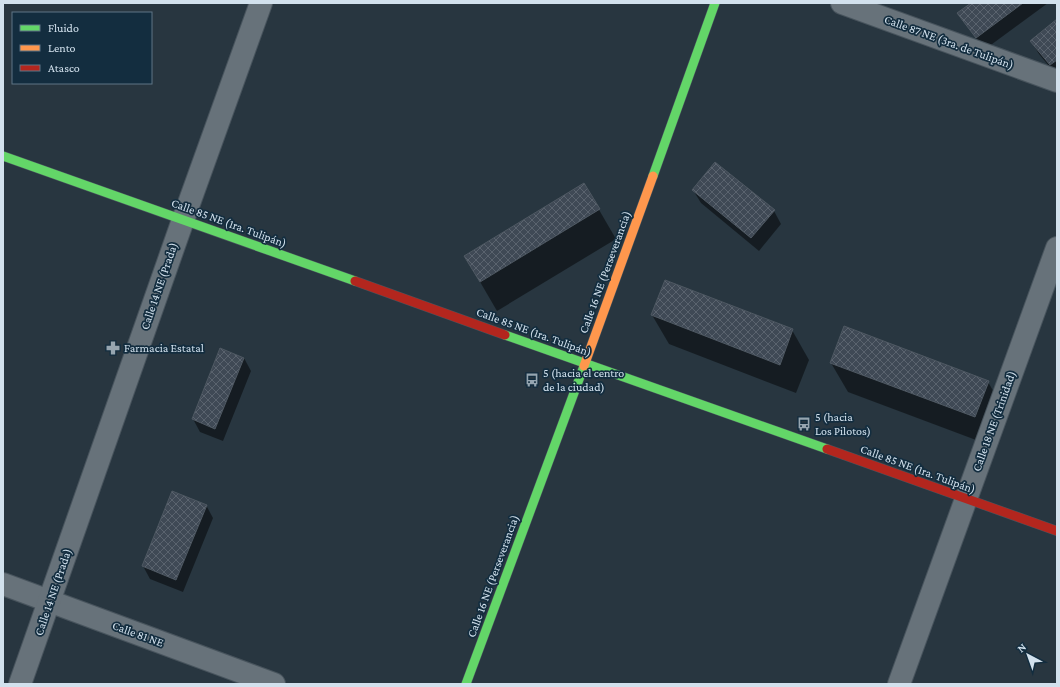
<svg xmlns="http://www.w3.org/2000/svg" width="1060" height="687" viewBox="0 0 1060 687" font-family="'Crimson Pro',serif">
  <defs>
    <pattern id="building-cross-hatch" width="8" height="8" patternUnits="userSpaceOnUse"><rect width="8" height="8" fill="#3f4955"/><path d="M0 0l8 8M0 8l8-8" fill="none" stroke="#5a636e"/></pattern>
  </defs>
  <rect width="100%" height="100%" fill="#283640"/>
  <g fill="#0007">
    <polygon points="973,3 1048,3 984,50 959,13"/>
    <polygon points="1057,20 1057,76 1039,54 1031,41"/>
    <polygon points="584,184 616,239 497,311 465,256"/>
    <polygon points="693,190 774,211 781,224 759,251 701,203"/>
    <polygon points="652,315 792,330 809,360 796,393 669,344"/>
    <polygon points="244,358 251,371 223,441 200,432 193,419"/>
    <polygon points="831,363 988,382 1005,411 992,446 848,392"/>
    <polygon points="206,505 213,518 183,592 150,579 143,566"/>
  </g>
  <g fill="url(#building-cross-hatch)" stroke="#4e5862">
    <polygon points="971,3 1023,3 976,38 957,13"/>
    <polygon points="1057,19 1057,60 1050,65 1030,41"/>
    <polygon points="715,162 775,210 751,238 692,190"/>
    <polygon points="584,183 600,209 480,282 464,256"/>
    <polygon points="665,280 793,329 780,365 651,315"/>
    <polygon points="844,326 989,381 975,417 830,363"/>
    <polygon points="220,348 244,358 215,429 192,419"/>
    <polygon points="172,491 207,505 176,580 142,566"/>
  </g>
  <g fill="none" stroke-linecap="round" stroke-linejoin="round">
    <g stroke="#48545d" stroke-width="24">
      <g id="street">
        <polyline points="842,3 1057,81"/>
        <polyline points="3,584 274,684"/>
        <polyline points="20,684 183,220 261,3"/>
        <polyline points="899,684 1057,248"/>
      </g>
    </g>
    <g stroke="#48545d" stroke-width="10">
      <g id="fast">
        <polyline points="3,156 355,281"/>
        <polyline points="653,176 715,3"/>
        <polyline points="505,335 827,449"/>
        <polyline points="466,684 584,366"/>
      </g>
    </g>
    <g stroke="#48545d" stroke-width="10">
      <polyline id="slow" points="584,366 653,176"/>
    </g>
    <g stroke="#48545d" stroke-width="10">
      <g id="jam">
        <polyline points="355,281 505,335"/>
        <polyline points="827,449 1057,531"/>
      </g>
    </g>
    <use href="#street" stroke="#67727a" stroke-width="22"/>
    <use href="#fast" stroke="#63d668" stroke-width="9"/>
    <use href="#slow" stroke="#ff974d" stroke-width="9"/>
    <use href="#jam" stroke="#b3261e" stroke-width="9"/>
  </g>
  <defs>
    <g id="pharmacy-bare" transform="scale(1.08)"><path d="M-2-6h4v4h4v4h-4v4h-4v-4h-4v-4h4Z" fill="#96a5b0" stroke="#132d3f" stroke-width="2.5" paint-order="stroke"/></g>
    <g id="bus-bare" transform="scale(1.08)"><path d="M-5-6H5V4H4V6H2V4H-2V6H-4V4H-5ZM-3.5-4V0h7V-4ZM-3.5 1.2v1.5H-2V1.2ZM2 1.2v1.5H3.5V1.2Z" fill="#96a5b0" stroke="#132d3f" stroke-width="2.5" paint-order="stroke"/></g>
  </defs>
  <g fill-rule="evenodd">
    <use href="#pharmacy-bare" x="113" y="348"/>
    <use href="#bus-bare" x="532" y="380"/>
    <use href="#bus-bare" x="804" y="424"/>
  </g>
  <g text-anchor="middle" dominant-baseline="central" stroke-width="3.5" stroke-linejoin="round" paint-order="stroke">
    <g font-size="12" fill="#d2e1ed" stroke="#132d3f">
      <text transform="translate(949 42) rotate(20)">Calle 87 NE (3ra. de Tulipán)</text>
      <text transform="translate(229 223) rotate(20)">Calle 85 NE (1ra. Tulipán)</text>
      <text transform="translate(605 272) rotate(-70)">Calle 16 NE (Perseverancia)</text>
      <text transform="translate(159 286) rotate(-71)">Calle 14 NE (Prada)</text>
      <text transform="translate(534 332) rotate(20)">Calle 85 NE (1ra. Tulipán)</text>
      <text transform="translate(994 421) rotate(-70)">Calle 18 NE (Trinidad)</text>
      <text transform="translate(918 469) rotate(20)">Calle 85 NE (1ra. Tulipán)</text>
      <text transform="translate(493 576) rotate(-70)">Calle 16 NE (Perseverancia)</text>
      <text transform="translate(53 592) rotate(-71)">Calle 14 NE (Prada)</text>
      <text transform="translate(138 634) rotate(20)">Calle 81 NE</text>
    </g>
    <g font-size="12" fill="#d2e1ed" stroke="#132d3f" text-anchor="start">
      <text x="124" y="348">Farmacia Estatal</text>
      <text x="543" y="373">5 (hacia el centro<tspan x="543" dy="14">de la ciudad)</tspan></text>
      <text x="815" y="417">5 (hacia<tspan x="815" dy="14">Los Pilotos)</tspan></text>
    </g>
  </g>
  <rect width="1060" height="687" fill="none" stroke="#d2e1ed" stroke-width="8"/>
  <rect x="12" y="12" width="140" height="72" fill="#132d3f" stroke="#5f7585"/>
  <rect x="20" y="25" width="20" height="6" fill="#63d668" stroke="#5f7585"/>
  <text x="48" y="32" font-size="12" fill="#d2e1ed">Fluido</text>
  <rect x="20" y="45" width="20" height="6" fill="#ff974d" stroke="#5f7585"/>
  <text x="48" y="52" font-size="12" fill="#d2e1ed">Lento</text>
  <rect x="20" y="65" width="20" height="6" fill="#b3261e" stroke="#5f7585"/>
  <text x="48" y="72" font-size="12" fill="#d2e1ed">Atasco</text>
  <g transform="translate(1028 655) rotate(319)" stroke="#132d3f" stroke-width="3" paint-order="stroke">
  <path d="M0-3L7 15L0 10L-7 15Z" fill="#d2e1ed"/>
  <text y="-6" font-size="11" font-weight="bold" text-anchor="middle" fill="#d2e1ed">N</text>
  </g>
</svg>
